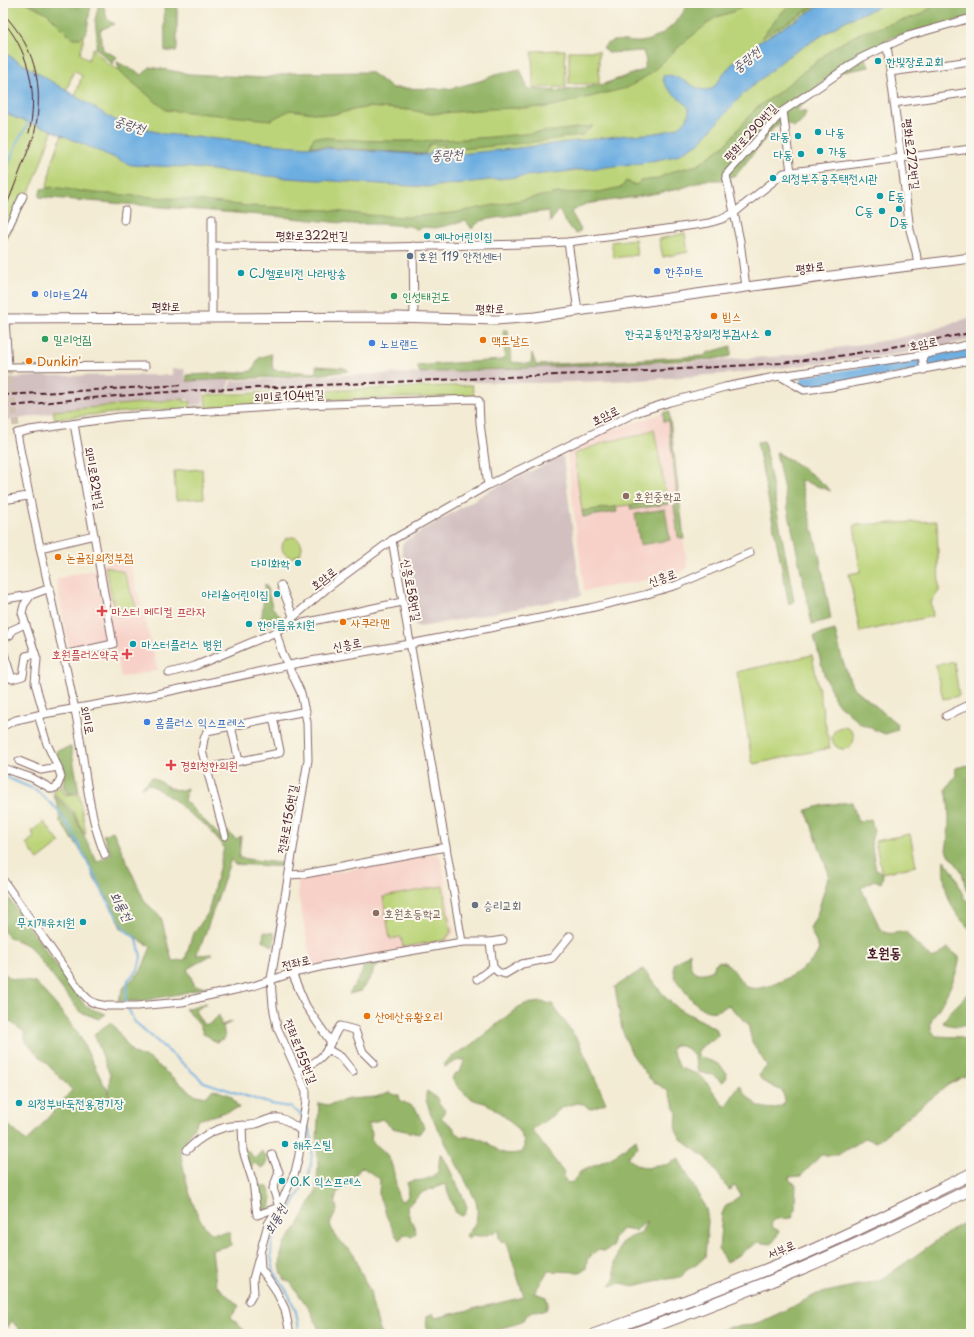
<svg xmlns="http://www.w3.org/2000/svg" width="974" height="1337" viewBox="0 0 974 1337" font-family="'Playpen Sans','Poor Story',sans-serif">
  <rect width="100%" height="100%" fill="#fbf7ec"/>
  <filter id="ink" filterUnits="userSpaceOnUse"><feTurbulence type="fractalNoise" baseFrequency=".025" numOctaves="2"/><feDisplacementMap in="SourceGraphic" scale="8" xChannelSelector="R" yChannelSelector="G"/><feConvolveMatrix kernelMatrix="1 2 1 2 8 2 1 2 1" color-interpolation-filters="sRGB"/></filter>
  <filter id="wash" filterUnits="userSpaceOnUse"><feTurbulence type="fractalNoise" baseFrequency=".012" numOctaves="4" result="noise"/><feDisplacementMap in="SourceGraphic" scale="16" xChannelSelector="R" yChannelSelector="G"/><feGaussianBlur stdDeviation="0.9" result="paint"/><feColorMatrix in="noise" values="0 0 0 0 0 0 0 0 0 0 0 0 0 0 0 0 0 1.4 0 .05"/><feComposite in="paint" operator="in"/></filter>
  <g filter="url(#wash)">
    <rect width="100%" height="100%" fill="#f3ebd3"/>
    <g fill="#f7d1c8">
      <polygon points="669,411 687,568 679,574 584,591 567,454 609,431"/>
      <polygon points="129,559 158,670 121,677 114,642 70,652 56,579 93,570 103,564"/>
      <polygon points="435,854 440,856 454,932 446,942 312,966 298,894 298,879"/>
    </g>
    <g fill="#d2bfc0">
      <polygon points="971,317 971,340 901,354 736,373 641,380 541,383 470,382 230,391 231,381 346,375 483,371 566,364 626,362 671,363 784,356 888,340 930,331"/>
      <polygon points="172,369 184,369 186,381 229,380 228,392 204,393 203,404 192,406 191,400 180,399 52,411 51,413 31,417 3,421 3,379 37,376 172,375"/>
      <polygon points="563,456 581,596 421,627 417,626 414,623 412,615 402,551 402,545 405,541 487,492"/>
    </g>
    <g fill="#bcd479" stroke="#837a52">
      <polygon points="3,3 47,3 83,18 83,43 80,54 88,60 93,48 108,64 153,88 348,101 586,90 649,68 729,3 971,3 892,36 796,94 722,173 421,222 46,191 52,163 82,76 74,70 35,179 3,247"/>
      <polygon points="565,50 566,87 533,88 532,51"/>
      <rect x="569" y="51" width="30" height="33"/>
      <polygon points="685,233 688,252 663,257 659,239"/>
      <polygon points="635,239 637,255 614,258 611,242"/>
      <path d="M472,385L474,396L328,400L310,402L311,396H292L289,404C211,408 133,409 55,419L53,411L184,399V402L191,401L190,408L206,406L205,395Z"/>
      <polygon points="654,429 667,500 582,511 574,454 605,442 640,435"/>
      <polygon points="202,469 204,498 176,500 174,471"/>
      <polygon points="937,521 939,591 931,602 933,616 860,632 849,574 860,572 854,525"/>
      <circle cx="292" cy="547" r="10"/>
      <polygon points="105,566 124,572 138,612 116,616"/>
      <polygon points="812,655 830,748 754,764 752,762 737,672"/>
      <polygon points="954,662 959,696 943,699 935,665"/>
      <circle cx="843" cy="738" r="11"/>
      <polygon points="61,786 65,795 79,794 86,834 84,834 74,812 52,791"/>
      <polygon points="44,822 60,843 38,860 26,844 34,837 32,831"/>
      <polygon points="910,834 916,866 882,873 875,841"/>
      <polygon points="443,886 451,932 445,940 403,947 401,937 390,939 383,897"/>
    </g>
    <g fill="#95b669" stroke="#706a4a">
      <polygon points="27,3 67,3 78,6 79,3 91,3 87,31 81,38 72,38 47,13"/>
      <polygon points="99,3 103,3 107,19 114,24 100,30 103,50 117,57 112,64 96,48 97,37 95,20"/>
      <polygon points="164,3 177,3 177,49 176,51 165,51"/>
      <path d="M688,3H747L733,12L716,17L683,43L650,74L627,88L548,107L490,109L431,114L410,110L368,107L330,115L290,110L271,120L166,110L120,72L117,62L142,75L150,67L190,74L264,78L291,73L370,72L392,88L449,89L480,81L500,73L520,69L528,89L559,91L606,84L643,70L646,61L643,51L608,53L603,47C606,45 610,42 613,41C622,39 632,43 641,42C661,39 681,21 688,3Z"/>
      <polygon points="794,3 820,3 761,38 782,12"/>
      <path d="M937,3H971V17L893,37L863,54L869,67L831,74L803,103L796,112H806C804,120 802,123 794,127L788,124L776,125L736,175L721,180H705L679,189L636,197L585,204L571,212L581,230L576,234L565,222L559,210L550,222L549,211L512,215L480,221L472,229L466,221L436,228L423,227L416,229L410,226L379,224H351L273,216L39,197L41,189L52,187L95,193L182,199L250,206L328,210L366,215L406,217L453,213L558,193L599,192L622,187L626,181L636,185L641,181L656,179L674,171L698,165L726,144L756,108L775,95L833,48L860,33L920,15Z"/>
      <path d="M593,126L582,135L533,142L443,151L445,145L430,144L425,154L310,146L314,137C337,138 360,141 384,141C454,142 523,135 593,126Z"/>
      <polygon points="503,330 508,330 511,362 531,364 532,353 536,365 704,356 707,353 731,346 731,356 714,359 420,373 417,366 439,364 502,360 505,356"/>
      <polygon points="271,354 273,370 316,373 316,366 345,368 349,371 317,375 187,381 187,375 234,373 252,371 259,358"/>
      <polygon points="669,411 684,539 678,537 674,505 678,504 668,420 664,422 663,413"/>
      <polygon points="764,441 794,601 789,604 757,442"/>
      <path d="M776,452C798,464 813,474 831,491L800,480L819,554L831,619L812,624Z"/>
      <polygon points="667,500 668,504 631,510 630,505"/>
      <polygon points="616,507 617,512 583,517 582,511"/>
      <polygon points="665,509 670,540 640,545 635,514"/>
      <polygon points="265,584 267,587 272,607 282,618 261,629 259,622 262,615"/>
      <polygon points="835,630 842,659 852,686 897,724 898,730 885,734 861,724 836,702 824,674 814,636"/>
      <polygon points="71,747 79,792 67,794 63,785 64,778 56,758 56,752 59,750"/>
      <path d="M969,765L971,775L967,779L971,788V896L966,889L962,872L946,850C950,829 950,809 946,789L956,775L955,768Z"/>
      <polygon points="152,777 170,788 180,791 187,788 184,800 224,840 227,831 236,839 241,836 239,858 288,864 288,867 234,864 231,859 202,943 196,955 213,954 187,969 195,986 208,987 179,994 141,1001 118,1001 124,987 141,971 151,947 121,928 110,902 95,880 87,859 60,822 58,805 53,794 73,813 97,862 111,854 103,835 113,831 145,902 161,917 172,961 185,960 192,936 208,913 224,848 208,827 186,811 176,801 149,784 141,788"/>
      <path d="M852,802L858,822L871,819L874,830L871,842L876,870H879L883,875L881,883L874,880L861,888L881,930C889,937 897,931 906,932L914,942L933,959L948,948L959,957C961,968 945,998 939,1008C936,1013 933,1017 931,1022C930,1028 932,1032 936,1036L960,1037L971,1044V1073L948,1085L876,1142L865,1138L838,1155H821L801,1176L789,1177L790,1181L796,1184L795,1209L792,1218L776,1219L771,1223L772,1227L779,1231L776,1238L771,1244L758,1242L726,1263L719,1249L722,1214L725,1207L741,1195L735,1186L729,1190L706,1157L700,1154L681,1139L676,1130L677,1113L668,1091L650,1079L632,1054L622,1030L615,987L643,969L666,998L679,1009L706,1023L717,1030L718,1035C711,1043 703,1042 697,1053L699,1057C711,1062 723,1062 727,1077L723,1082L712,1075L698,1072C697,1068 697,1063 695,1059C692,1050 683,1045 674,1045L671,1050L680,1068L697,1074L703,1078L725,1107L740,1085C749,1102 764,1115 783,1105L785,1100L782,1091L762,1081L759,1075L767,1066L752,1042L748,1024L728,1005C709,1020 696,1006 684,990C681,986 676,981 675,977C674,973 674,968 674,964L690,952C687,971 696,978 713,970L715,964L720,961C734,964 736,978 746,986C759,995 793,976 803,968C810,964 816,957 819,949L810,928L817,915L829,874L806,810L824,805Z"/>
      <path d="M944,860L954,873L964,898L971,904V930C950,911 942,888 944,860Z"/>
      <polygon points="3,890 86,1007 106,1014 99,1019 80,1012 29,946 9,937 3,931"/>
      <polygon points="264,932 274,933 275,938 273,947 263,940"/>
      <polygon points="382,962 374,968 372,975 361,991 349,994 362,973 363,967"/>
      <path d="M3,972L10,978L36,983L55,1004L78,1033L102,1081L108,1090L109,1096L110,1075L94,1034L111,1022L133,1053L150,1059L193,1094L206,1097L213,1089L231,1096L239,1108L198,1120L180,1149C184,1173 192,1217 211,1233L230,1232L231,1245L212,1250L216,1285L239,1306L231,1317L247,1334H23L11,1320L3,1334V1120L27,1142L72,1090L26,1042L24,1032L3,1016Z"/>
      <path d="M971,991V1034L967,1031V1025C960,1027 950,1026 943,1023L949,1013Z"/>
      <path d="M541,1002L552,1004L579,1042L606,1103L589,1109L584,1104L577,1103L562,1107L557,1112L532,1130L564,1173L565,1180L568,1183L573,1182L580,1172L613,1157L636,1139L638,1147L627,1157L637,1165L648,1168L656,1165H667L678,1158L706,1209L708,1221L705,1257L696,1265L688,1268L681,1277L654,1281L634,1286L621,1283L610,1286L615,1276V1262L621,1243L630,1237L640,1234L647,1221L635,1231L622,1229L613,1240V1247L604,1251L597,1250L587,1260L586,1269L580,1272L548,1271L534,1293L546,1297L548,1303L546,1310L532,1311L527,1315L524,1320L512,1325L481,1334H430C426,1328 426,1324 427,1317L433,1313L435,1318L524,1297L507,1243L502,1242L499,1238V1230C490,1234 483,1238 473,1235L468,1238L466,1235C477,1225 479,1215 476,1201L432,1117L426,1100V1094L427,1091L437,1098L439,1104L445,1110L441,1118L453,1127L456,1132L461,1137C466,1137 472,1136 477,1138C498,1144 495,1159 523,1152C524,1146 525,1142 522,1137C518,1126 498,1111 489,1105C484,1102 479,1102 474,1100C467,1097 456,1085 452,1079L454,1074L460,1072L465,1059L456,1061L445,1067L444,1063L447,1060L474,1043L517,1008L525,1004Z"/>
      <path d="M206,1003L195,1011L204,1025L211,1023L219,1015L221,1025L232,1022L223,1026L225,1038L216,1042C211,1040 209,1035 203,1034C199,1019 194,1019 185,1009Z"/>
      <path d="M389,1092L395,1095H399L400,1100L416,1109L424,1127L419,1134L392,1128L382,1119L368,1124L372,1133L371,1140C376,1146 383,1149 387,1155C394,1164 396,1186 398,1197L401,1201L405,1200L408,1196L407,1183C412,1180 417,1181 423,1180C429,1179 433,1176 438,1172L440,1154H442L464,1199L467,1207L465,1214L461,1216L456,1213L445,1184L423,1192L407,1206C407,1216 414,1223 416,1233L412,1237L404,1234L400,1240L396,1236L386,1215L384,1206L380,1200L379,1193L380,1179L362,1167L343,1189L337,1192L335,1201L337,1210L330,1224L334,1235L354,1254L361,1273L370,1291L372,1303L380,1331L383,1334H321L310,1310L290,1282L285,1280L282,1274L280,1265L281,1255L284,1244L298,1226L316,1191L318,1168L317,1140L319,1103L327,1105L349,1099L376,1097Z"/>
      <polygon points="243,1149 248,1151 255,1158 262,1151 267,1158 266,1165 262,1168 255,1163 250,1168"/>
      <polygon points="254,1183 268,1187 272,1197 270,1209 259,1213"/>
      <polygon points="971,1219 971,1334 709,1334 730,1327 754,1325 784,1311 817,1294 881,1280 956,1227"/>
    </g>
    <path fill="#6daee1" stroke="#5c6686" d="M824,3H888L847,20L787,57L742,95L699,143L676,156L642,163L427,187L287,178L183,167L131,165L46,128L15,118L3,111V52L118,122L164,134L281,145L428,155L437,147L444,155C502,151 559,143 617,136C635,134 660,135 676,128C685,124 689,118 689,109C683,98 662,90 663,76C681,71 697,97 713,88L730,66L759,42Z"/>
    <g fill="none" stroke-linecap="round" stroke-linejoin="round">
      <g stroke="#6daee1" stroke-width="2">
        <polyline points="3,178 18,140 31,120"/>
        <polyline points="3,776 36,790 59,811 72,832 108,902 125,930 137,939 141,957 138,970 128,980 125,1002 126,1004"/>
        <polyline points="128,1008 134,1021 204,1082 255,1099 271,1104 290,1107 299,1113 301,1116"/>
        <polyline points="300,1334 296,1312 289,1295 274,1271 271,1256 272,1241 309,1176 311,1163 313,1143 308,1126 305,1121"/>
      </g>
      <polyline stroke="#6daee1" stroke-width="12" points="806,382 911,366 971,353"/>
    </g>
  </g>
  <g filter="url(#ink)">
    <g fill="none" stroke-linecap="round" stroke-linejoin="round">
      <polyline stroke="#d1c2b1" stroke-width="7" stroke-dasharray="7 3.5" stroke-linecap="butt" points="8,367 17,433"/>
      <g stroke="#856666" stroke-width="9">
        <g id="minor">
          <polyline points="887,45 910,230 916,252 918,265"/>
          <polyline points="890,72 971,61"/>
          <polyline points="894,103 971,92"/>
          <polyline points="783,111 791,172"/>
          <polyline points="212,218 212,318"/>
          <polyline points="124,220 125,210"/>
          <polyline points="3,238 23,196"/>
          <polyline points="568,242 578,311"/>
          <polyline points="212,246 389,247 523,244 568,242 638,233 709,223 722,219 734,213 784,173 971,149"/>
          <polyline points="413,246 414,317"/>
          <polyline points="746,287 740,241 726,175 783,111 861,58 908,36 971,18"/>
          <polyline points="5,319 8,367 145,366"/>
          <polyline points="922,355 924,370"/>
          <polyline points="780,376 804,390 831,387 971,360"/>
          <polyline points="3,500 28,496"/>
          <polyline points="40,548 94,535 74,424"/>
          <polyline points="281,585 293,616"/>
          <polyline points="31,595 24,605 22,613 37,659 35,683 44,714"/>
          <polyline points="5,599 31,595 50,588"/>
          <polyline points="280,628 402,602"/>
          <polyline points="276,632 282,653 301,693 307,722 308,760 271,979 273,1006 277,1027 306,1091 306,1102 301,1131 299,1155 295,1172 279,1207 268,1224 260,1253 261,1269 275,1289 285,1309 290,1334"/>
          <polyline points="3,638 10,635 12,630 25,624"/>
          <polyline points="3,650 12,679 23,676 26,656 35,654"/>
          <polyline points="63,655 113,644 94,535"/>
          <polyline points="169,673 195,666 276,632 326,589 392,540 488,485 635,413 670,402 725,387 780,376 922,355 971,344"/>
          <polyline points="3,679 11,677"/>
          <polyline points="946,716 971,704"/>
          <polyline points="3,726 16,720 38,715 152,695 299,663 410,644 590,608 644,595 677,585 750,553"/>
          <polyline points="231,726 239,761"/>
          <polyline points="19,761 41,770 58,767"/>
          <polyline points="3,768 32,778 52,789 57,787 61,777 58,767 47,744 38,715"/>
          <polyline points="207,768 279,753 280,751 273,717"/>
          <polyline points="225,836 202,751 204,739 207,731 306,711"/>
          <polyline points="446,847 462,942"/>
          <path d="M105,855C86,810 85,757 75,710C56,618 34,526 17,433L30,430L119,417L303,405L474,399L479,401L480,423L488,485"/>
          <polyline points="289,875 305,874 446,847 392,540"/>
          <polyline points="3,880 82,993 90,1001 97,1004 107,1006 137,1006 182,1002 207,996 253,986 289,974 324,966 462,942 490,942 503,940"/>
          <polyline points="490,942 493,967 498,972 505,974 522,964 552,958 570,936"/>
          <polyline points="292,973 306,1006 330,1041"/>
          <polyline points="477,979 493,967"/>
          <polyline points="327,1049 341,1057 353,1072"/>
          <path d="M298,1071C308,1066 322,1060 328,1048C332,1040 335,1033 340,1026L355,1030L363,1052L374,1063"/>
          <polyline points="242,1125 243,1151 253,1182 257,1215 279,1207 273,1188 279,1172 272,1155"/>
          <path d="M187,1150C199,1138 214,1129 231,1126C239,1125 248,1126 256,1124C263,1122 272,1116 280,1118C288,1120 295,1126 301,1131"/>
          <polyline points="249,1301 254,1292 253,1279 259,1257"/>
        </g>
      </g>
      <g stroke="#856666" stroke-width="11">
        <polyline id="major" points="3,319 397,317 496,320 535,317 746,287 971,258"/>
      </g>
      <g stroke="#856666" stroke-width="13">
        <g id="highway">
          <path d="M596,1334C664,1309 732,1285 799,1256C857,1231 914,1202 971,1174"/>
          <path d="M633,1334C690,1313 747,1291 803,1268C860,1244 916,1216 971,1189"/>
        </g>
      </g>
      <use href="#minor" stroke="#fff" stroke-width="7"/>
      <use href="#major" stroke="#fff" stroke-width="9"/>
      <use href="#highway" stroke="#fff" stroke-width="11"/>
      <g stroke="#4a1f2b" stroke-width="1">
        <path d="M3,13C9,20 15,27 20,35C40,65 42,101 34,135L3,215"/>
        <path d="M6,25C30,54 38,96 29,133"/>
      </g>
      <g stroke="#4a1f2b" stroke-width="2" stroke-dasharray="6 3" stroke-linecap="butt">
        <polyline points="3,395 182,385"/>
        <polyline points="3,407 79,399 182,391 649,371 781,363 846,355 971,333"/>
      </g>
    </g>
  </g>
  <g fill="#0f9aa8" stroke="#fbf7ec" stroke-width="1.5">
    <circle cx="878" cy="61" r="4"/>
    <circle cx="818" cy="132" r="4"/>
    <circle cx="798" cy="136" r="4"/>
    <circle cx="820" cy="151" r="4"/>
    <circle cx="801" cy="154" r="4"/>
    <circle cx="773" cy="178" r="4"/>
    <circle cx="880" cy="196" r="4"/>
    <circle cx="899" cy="209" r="4"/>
    <circle cx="882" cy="211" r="4"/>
    <circle cx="427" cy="236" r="4"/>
    <circle cx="241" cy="273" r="4"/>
    <circle cx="768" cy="333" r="4"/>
    <circle cx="298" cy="563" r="4"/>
    <circle cx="277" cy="594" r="4"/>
    <circle cx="249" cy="624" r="4"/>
    <circle cx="133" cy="644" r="4"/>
    <circle cx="83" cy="922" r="4"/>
    <circle cx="19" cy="1103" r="4"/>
    <circle cx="285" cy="1144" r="4"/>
    <circle cx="282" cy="1181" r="4"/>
  </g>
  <circle fill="#5c6f8a" stroke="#fbf7ec" stroke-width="1.5" cx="410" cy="256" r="4"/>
  <g fill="#3f7fe0" stroke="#fbf7ec" stroke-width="1.5">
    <circle cx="657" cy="271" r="4"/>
    <circle cx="35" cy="294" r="4"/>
    <circle cx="372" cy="343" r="4"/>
    <circle cx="147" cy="722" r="4"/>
  </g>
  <g fill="#2e9e5b" stroke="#fbf7ec" stroke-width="1.5">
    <circle cx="394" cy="296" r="4"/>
    <circle cx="45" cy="339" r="4"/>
  </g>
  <g fill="#e8710a" stroke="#fbf7ec" stroke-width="1.5">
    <circle cx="714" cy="316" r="4"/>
    <circle cx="483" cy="340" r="4"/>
    <circle cx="29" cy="361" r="4"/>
    <circle cx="58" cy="557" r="4"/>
    <circle cx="343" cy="622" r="4"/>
    <circle cx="367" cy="1016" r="4"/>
  </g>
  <g fill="#8d6e63" stroke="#fbf7ec" stroke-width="1.5">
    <circle cx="626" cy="496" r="4"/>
    <circle cx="376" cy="913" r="4"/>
  </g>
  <g fill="#e0444e" stroke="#fbf7ec" stroke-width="1.5">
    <path d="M100 605h4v4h4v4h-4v4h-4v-4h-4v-4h4z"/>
    <path d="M125 648h4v4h4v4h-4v4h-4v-4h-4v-4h4z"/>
    <path d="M169 759h4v4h4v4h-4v4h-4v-4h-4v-4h4z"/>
  </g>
  <circle fill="#6b7280" stroke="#fbf7ec" stroke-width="1.5" cx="475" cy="905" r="4"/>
  <g text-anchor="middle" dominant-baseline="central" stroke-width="4" stroke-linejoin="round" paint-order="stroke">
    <g font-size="12" fill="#0d838f" stroke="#fbf7ec" text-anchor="start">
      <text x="886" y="61">한빛장로교회</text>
      <text x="826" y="132">나동</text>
      <text x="790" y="136" text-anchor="end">라동</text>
      <text x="828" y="151">가동</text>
      <text x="793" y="154" text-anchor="end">다동</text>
      <text x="781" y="178">의정부주공주택전시관</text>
      <text x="888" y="196">E동</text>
      <text x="874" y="211" text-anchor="end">C동</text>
      <text x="899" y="222" text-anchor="middle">D동</text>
      <text x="435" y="236">예나어린이집</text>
      <text x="249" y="273">CJ헬로비전 나라방송</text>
      <text x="760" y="333" text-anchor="end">한국교통안전공장의정부검사소</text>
      <text x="290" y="563" text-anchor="end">다미화학</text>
      <text x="269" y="594" text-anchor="end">아리솔어린이집</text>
      <text x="257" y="624">한아름유치원</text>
      <text x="141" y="644">마스터플러스 병원</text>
      <text x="75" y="922" text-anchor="end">무지개유치원</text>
      <text x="27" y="1103">의정부바둑전용경기장</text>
      <text x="293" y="1144">해주스틸</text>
      <text x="290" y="1181">O.K 익스프레스</text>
    </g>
    <g font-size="12" fill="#4a1f2b" stroke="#fbf7ec">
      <text transform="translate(750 132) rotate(-48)">평화로290번길</text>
      <text transform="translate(912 154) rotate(83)">평화로272번길</text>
      <text x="312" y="235">평화로322번길</text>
      <text transform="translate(810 267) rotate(-7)">평화로</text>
      <text x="166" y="306">평화로</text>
      <text transform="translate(490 308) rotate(-1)">평화로</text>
      <text transform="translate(923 343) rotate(-10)">호암로</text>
      <text transform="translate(289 395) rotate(-3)">외미로104번길</text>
      <text transform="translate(605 415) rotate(-26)">호암로</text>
      <text transform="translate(95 478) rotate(80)">외미로82번길</text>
      <text transform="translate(662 577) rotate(-19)">신흥로</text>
      <text transform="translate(323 578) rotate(-38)">호암로</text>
      <text transform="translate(412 590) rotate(80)">신흥로58번길</text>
      <text transform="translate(347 644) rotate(-10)">신흥로</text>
      <text transform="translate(88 720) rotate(79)">외미로</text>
      <text transform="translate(287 819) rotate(-80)">전좌로156번길</text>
      <text transform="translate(296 962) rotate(-13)">전좌로</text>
      <text transform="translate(301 1051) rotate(68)">전좌로155번길</text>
      <text transform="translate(781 1249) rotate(-22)">서부로</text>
    </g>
    <g font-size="12" fill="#4e5e75" stroke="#fbf7ec" text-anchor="start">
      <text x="418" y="256">호원 119 안전센터</text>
    </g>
    <g font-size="12" fill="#366cbe" stroke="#fbf7ec" text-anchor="start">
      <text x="665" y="271">한주마트</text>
      <text x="43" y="294">이마트24</text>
      <text x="380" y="343">노브랜드</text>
      <text x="155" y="722">홈플러스 익스프레스</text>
    </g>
    <g font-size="12" fill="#27864d" stroke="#fbf7ec" text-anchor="start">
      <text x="402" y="296">인성태권도</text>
      <text x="53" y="339">밀리언짐</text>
    </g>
    <g font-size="12" fill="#c56008" stroke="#fbf7ec" text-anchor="start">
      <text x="722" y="316">빕스</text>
      <text x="491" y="340">맥도날드</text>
      <text x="37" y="361">Dunkin'</text>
      <text x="66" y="557">논골집의정부점</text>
      <text x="351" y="622">사쿠라멘</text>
      <text x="375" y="1016">산에산유황오리</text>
    </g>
    <g font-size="12" fill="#785e54" stroke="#fbf7ec" text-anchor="start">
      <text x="634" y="496">호원중학교</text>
      <text x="384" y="913">호원초등학교</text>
    </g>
    <g font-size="12" fill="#be3a42" stroke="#fbf7ec" text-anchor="start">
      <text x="111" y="611">마스터 메디컬 프라자</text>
      <text x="119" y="654" text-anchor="end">호원플러스약국</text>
      <text x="180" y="765">경희청한의원</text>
    </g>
    <g font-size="12" fill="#5b616d" stroke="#fbf7ec" text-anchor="start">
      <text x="483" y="905">승리교회</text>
    </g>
    <g font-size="13" font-style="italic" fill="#56516b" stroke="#fbf7ec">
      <text transform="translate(746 59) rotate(-39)">중랑천</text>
      <text transform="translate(130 124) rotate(17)">중랑천</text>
      <text transform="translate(447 154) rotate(-3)">중랑천</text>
      <text transform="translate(122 906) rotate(61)">회룡천</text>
      <text transform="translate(275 1219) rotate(-61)">회룡천</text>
    </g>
    <g font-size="14" font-weight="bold" fill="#4a1f2b" stroke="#fbf7ec">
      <text x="884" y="952">호원동</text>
    </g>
  </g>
  <rect width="974" height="1337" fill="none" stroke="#fbf7ec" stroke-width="16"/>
</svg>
